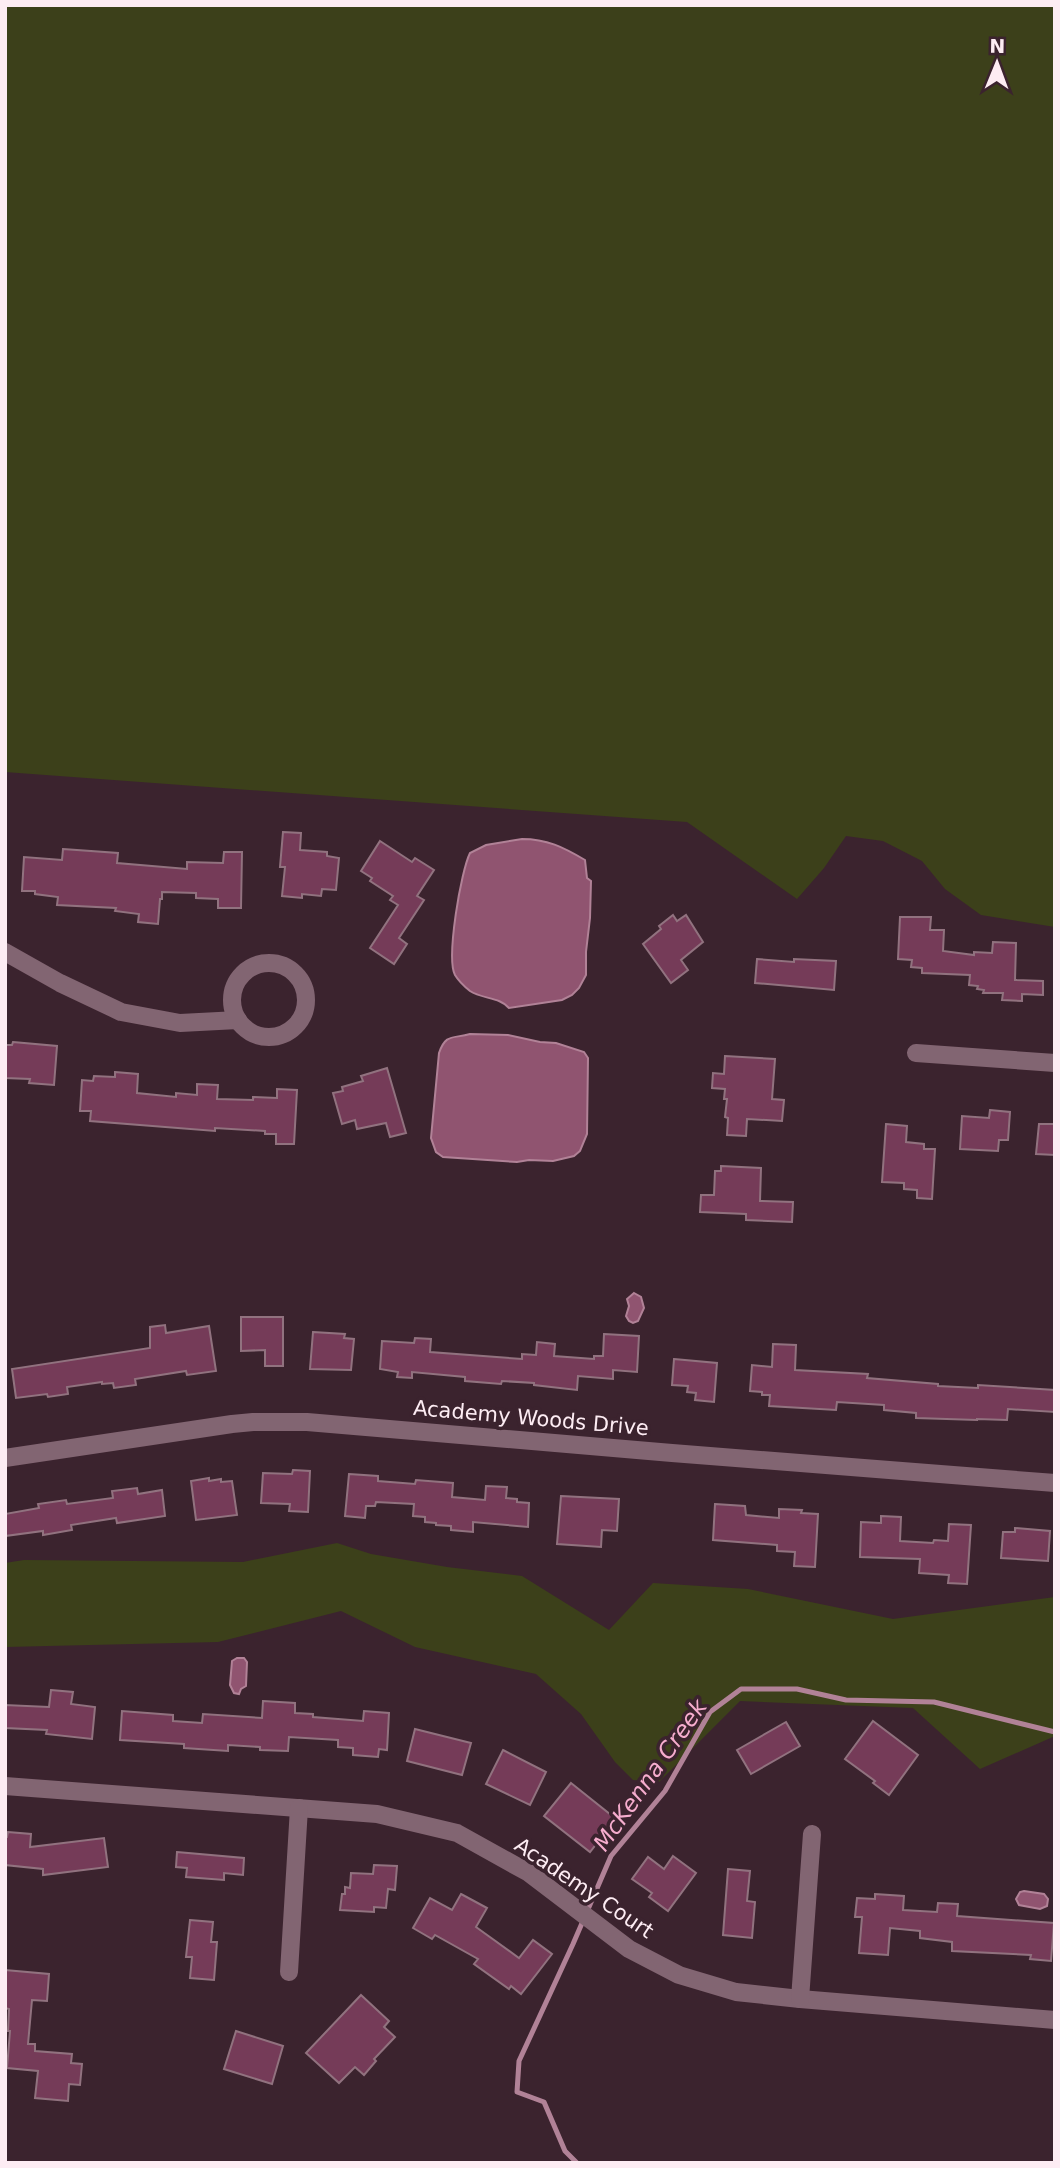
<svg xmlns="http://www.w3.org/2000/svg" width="1060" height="2168" viewBox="0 0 1060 2168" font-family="'DejaVu Sans',sans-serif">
  <rect width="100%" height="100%" fill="#3b232e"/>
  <g fill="#3c401a">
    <polygon points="5,5 1055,5 1055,927 981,915 945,889 922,861 883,841 846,836 824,868 797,899 687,822 5,772"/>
    <polygon points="337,1543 371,1554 447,1567 522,1576 609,1630 653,1583 748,1589 893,1619 1055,1597 1055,1736 980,1769 913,1708 740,1701 659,1782 633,1780 615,1762 581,1714 536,1674 415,1647 341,1611 218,1642 5,1647 5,1563 24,1560 243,1562"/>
  </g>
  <g fill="#905470" stroke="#b18297" stroke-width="2">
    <path d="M522,839C547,839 563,847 585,860L587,878L591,881L590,918L586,952V975L579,988L572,995L562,1000L509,1008C500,997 482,999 470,991C465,987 458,980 455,975C446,958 461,871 470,853L486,845Z"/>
    <path d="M470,1034L508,1035L540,1042L556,1043L584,1052L588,1058L587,1134L580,1151L574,1156L553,1161L529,1160L517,1162L443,1157L436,1152L431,1138L439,1053C446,1033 453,1039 470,1034Z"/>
    <polygon points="634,1293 641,1297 644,1308 638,1321 633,1323 629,1321 626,1316 629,1306 627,1299"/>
    <polygon points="237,1658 244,1658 247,1662 246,1686 241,1689 239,1694 234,1693 230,1685 232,1661"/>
    <polygon points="1024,1891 1044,1894 1048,1899 1047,1906 1040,1909 1019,1905 1016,1899 1020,1892"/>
  </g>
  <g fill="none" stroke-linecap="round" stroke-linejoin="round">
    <polyline stroke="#b18297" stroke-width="5" points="577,2163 565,2151 544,2102 517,2092 519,2061 573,1944 611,1856 665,1791 710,1712 741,1689 797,1689 846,1700 934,1702 1055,1732"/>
  </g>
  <g fill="#753b58" stroke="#91727f" stroke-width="2">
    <polygon points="283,832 301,833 300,850 327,852 327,856 339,858 336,890 322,889 321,896 302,894 302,898 282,896 285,867 280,867"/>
    <polygon points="380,841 412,862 415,858 434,870 417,896 424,900 399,938 407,944 394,964 370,948 398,905 390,900 393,896 370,881 372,878 361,871"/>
    <polygon points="63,849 118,853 117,863 187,869 187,862 223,863 224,852 242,852 241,908 218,908 218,899 196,898 196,893 162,892 162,899 160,899 158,924 138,922 139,914 115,911 116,908 57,905 58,897 35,894 35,891 22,891 24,857 62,860"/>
    <polygon points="673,915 677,921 686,915 703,942 681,960 688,970 671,983 643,944 661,929 659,926"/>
    <polygon points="900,917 931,917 930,930 944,930 943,951 974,955 974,952 992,953 993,942 1016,943 1015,980 1043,981 1043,995 1022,994 1022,1001 1002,1000 1003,993 983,993 984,990 977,989 978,986 969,985 970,975 922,973 922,968 911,967 912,960 898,959"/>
    <polygon points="757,959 794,962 794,959 836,961 834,990 755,983"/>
    <polygon points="13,1042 57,1046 54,1085 29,1083 30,1079 5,1078 5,1045 12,1045"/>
    <polygon points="725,1056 775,1059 772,1099 784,1100 782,1121 747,1119 746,1136 727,1135 728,1118 725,1117 727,1099 724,1099 725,1089 712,1088 713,1073 724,1074"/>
    <polygon points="387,1068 406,1133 390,1137 386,1123 357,1129 355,1120 342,1124 333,1093 343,1091 342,1087 363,1081 361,1076"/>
    <polygon points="115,1072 138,1074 137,1093 176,1097 176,1093 197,1095 197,1084 218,1085 217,1099 253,1100 253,1097 277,1098 277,1089 297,1090 294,1144 276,1144 276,1134 265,1134 265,1131 215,1128 215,1131 90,1121 91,1111 80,1111 82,1080 93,1081 94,1076 115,1077"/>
    <polygon points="990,1110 1010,1112 1008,1140 999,1140 998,1151 960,1149 962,1116 989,1118"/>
    <polygon points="886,1124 907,1126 906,1142 924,1144 924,1149 935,1149 932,1199 917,1198 917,1190 904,1189 904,1183 882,1182"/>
    <polygon points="1039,1124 1055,1124 1055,1155 1036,1154"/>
    <polygon points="721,1166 761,1168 760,1201 793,1202 792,1222 746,1220 746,1214 700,1212 701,1195 714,1195 715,1171 721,1171"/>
    <polygon points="241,1317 283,1317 283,1366 265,1366 265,1350 241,1351"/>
    <polygon points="165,1325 166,1333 209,1326 216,1371 187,1375 186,1371 135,1379 136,1385 114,1388 113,1383 102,1384 102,1382 67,1387 68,1394 48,1397 47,1394 16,1398 12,1369 150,1348 150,1327"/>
    <polygon points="313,1332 345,1334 344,1338 354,1339 351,1370 310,1369"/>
    <polygon points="604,1334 639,1336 637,1372 613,1370 613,1379 578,1376 577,1390 534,1385 534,1383 502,1381 501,1384 465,1381 465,1377 412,1372 412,1378 397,1377 398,1372 380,1369 382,1341 414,1343 415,1338 431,1339 430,1352 522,1359 522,1354 536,1355 537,1342 555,1344 554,1356 594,1359 594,1356 603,1356"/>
    <polygon points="773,1344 796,1345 795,1370 868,1374 867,1378 938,1384 938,1386 978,1388 978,1385 1055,1390 1055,1412 1008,1409 1007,1420 977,1419 977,1420 916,1418 916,1413 884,1410 884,1405 837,1402 836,1410 769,1406 770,1395 762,1395 762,1392 750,1391 752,1365 772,1367"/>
    <polygon points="674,1359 717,1363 714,1402 695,1400 696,1393 687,1392 688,1386 672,1385"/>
    <polygon points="293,1470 310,1471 308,1512 289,1511 290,1504 261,1503 263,1473 292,1474"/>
    <polygon points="349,1474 378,1476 378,1481 415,1484 416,1480 453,1483 452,1497 485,1500 486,1486 507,1487 506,1498 517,1499 517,1502 529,1503 528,1527 473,1522 473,1532 451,1530 451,1526 436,1525 436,1523 425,1522 425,1517 413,1516 414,1504 376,1502 375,1506 366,1506 365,1518 345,1516"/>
    <polygon points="209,1478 209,1481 221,1479 221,1482 232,1481 237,1515 196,1520 191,1481"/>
    <polygon points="137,1488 138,1494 162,1490 165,1516 117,1523 116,1518 71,1525 72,1530 43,1535 43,1531 5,1536 5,1514 39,1508 38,1504 66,1500 67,1504 113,1498 112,1491"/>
    <polygon points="561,1496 619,1499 617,1531 602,1530 601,1547 557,1544"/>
    <polygon points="715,1504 745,1506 746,1515 779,1518 779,1509 802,1510 801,1513 818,1514 815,1567 794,1566 795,1552 777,1551 777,1545 713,1540"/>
    <polygon points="881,1516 901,1517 900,1541 933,1543 934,1540 948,1541 949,1524 971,1525 967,1584 948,1583 949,1575 919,1573 920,1559 860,1557 861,1522 881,1523"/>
    <polygon points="1015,1528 1050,1531 1048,1561 1001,1558 1003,1532 1015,1532"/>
    <polygon points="51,1690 73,1692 71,1704 95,1707 92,1739 46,1734 47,1730 5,1728 5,1705 49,1707"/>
    <polygon points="263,1701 295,1703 295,1713 313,1714 313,1717 363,1721 364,1711 389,1713 387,1750 379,1749 378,1757 353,1755 353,1748 338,1747 338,1740 289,1737 288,1751 260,1750 260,1747 228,1745 228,1751 184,1748 184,1744 120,1740 122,1711 173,1715 173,1721 202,1723 203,1714 262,1718"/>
    <polygon points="873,1721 918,1755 889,1795 873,1783 875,1781 845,1759"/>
    <polygon points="786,1722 800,1746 751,1774 737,1750"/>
    <polygon points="415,1729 471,1743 462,1775 407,1761"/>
    <polygon points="503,1750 546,1772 530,1805 486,1784"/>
    <polygon points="571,1783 616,1819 590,1852 544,1816"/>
    <polygon points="8,1832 31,1834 30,1847 104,1838 108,1867 43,1875 43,1869 5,1865 5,1837 7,1837"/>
    <polygon points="177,1852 244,1858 243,1875 224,1873 224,1880 186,1877 187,1868 176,1867"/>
    <polygon points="673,1856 696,1873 668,1911 649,1897 652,1893 632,1879 648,1857 664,1869"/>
    <polygon points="374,1865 397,1866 395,1890 388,1889 386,1908 374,1907 374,1912 340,1910 342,1894 345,1894 345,1887 350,1888 351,1873 373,1874"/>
    <polygon points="728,1869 750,1871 747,1901 755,1902 752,1938 723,1935"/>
    <polygon points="461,1894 487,1908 476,1927 519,1958 533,1940 552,1954 521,1994 511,1986 509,1989 474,1964 478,1959 435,1935 432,1939 413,1928 430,1898 452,1910"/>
    <polygon points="875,1894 904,1896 903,1910 937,1912 938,1903 958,1904 957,1916 1054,1923 1051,1961 1030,1959 1031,1955 952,1951 952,1942 920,1938 920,1931 890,1928 888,1955 859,1953 862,1917 855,1917 857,1898 875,1899"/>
    <polygon points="190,1920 213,1922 211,1942 217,1942 214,1980 190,1978 192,1957 186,1957"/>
    <polygon points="5,1970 49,1974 47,2001 32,2000 28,2044 35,2044 35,2051 72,2054 71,2063 82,2064 80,2085 69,2084 68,2101 35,2098 38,2071 7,2068 10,2031 8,2031 9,2009 5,2008"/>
    <polygon points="361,1995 389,2021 384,2027 395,2037 374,2059 376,2061 364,2075 355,2067 339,2083 306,2053"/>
    <polygon points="236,2031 283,2046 272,2084 224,2069"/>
  </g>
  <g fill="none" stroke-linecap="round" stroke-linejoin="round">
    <g stroke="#826572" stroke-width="18">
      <polyline points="5,952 60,983 121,1012 180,1023 238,1020"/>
      <circle cx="269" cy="1000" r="37"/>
      <polyline points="916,1053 1055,1063"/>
      <polyline points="5,1458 232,1424 253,1422 307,1422 672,1453 1055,1483"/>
      <polyline points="5,1786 377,1814 457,1833 529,1873 629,1949 679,1975 736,1992 800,1999 1055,2020"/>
      <polyline points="289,1972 299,1808"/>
      <polyline points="800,1999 812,1834"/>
    </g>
  </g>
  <g text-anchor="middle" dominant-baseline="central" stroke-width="7" stroke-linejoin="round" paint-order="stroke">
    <g font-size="21" fill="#fdecf3" stroke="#3b232e">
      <text transform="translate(531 1418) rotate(5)">Academy Woods Drive</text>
      <text transform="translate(584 1888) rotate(34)">Academy Court</text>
    </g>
    <g font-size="23" font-style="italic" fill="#f6adce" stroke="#3b232e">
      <text transform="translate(650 1775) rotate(-55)">McKenna Creek</text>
    </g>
  </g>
  <rect width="1060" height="2168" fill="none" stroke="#fdecf3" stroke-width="14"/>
  <g transform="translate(997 63) rotate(1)" stroke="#3b232e" stroke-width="5" paint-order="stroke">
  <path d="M0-5L12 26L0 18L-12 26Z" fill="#fdecf3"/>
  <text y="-10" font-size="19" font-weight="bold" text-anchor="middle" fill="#fdecf3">N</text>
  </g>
</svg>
